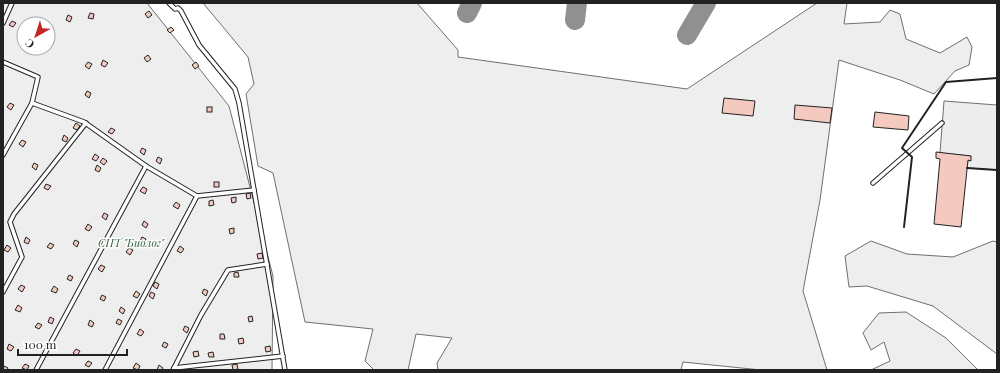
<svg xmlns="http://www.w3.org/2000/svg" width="1000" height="373" viewBox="0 0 1000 373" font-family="'Playfair Display',serif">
  <rect width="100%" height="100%" fill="#fff"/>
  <g fill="#eee" stroke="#6f6f6f" fill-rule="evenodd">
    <path d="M3,3H147L229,106L273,276L272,370H3ZM24,24H48V48H24Z"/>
    <polygon points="203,3 417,3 458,50 458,57 687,89 817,3 847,3 844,24 880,22 890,10 900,14 906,39 940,53 967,37 972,47 969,65 955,71 934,94 900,80 839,60 820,200 803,291 827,370 761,370 683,362 681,370 438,370 437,363 452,338 416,334 408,370 374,370 365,361 373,329 305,322 273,173 258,166 246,94 254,84 248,57"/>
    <polygon points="871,241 907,254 953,257 993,241 997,242 997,354 933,306 867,286 849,287 845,256"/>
    <polygon points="906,312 946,338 978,370 871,370 890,361 884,342 871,350 863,333 879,313"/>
  </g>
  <polygon fill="#ededed" stroke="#6f6f6f" points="944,101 997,105 997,170 967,168 968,160 970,160 971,156 940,153"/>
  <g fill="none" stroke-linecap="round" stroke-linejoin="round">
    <g stroke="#909090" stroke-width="20">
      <polyline points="467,13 472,3"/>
      <polyline points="575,20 577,3"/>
      <polyline points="687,35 706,3"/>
    </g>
  </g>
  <g fill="#f3c9c0" stroke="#222">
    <polygon points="149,11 152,15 148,18 145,14"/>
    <polygon points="90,13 94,14 93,19 88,18"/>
    <polygon points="68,15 72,17 70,22 66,20"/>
    <polygon points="12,21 16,23 13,27 9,25"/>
    <polygon points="171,27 174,30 170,33 167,30"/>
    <polygon points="148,55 151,59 147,62 144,58"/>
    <polygon points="103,60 108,63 105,67 101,65"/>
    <polygon points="88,62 92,64 89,69 85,66"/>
    <polygon points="196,62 199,66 195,69 192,65"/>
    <polygon points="87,91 91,93 89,98 85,95"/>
    <polygon points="724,98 755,101 753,116 722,113"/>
    <polygon points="10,103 14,105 11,110 7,107"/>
    <polygon points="795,105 832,108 830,123 794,119"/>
    <rect x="207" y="107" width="5" height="5"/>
    <polygon points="875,112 909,116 908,130 873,127"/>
    <polygon points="76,123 80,126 77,130 73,128"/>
    <polygon points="111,128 115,130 112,134 108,132"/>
    <polygon points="64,135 68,138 66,142 62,140"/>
    <polygon points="22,140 26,142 23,147 19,144"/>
    <polygon points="142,148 146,150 144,155 140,152"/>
    <polygon points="936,152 971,156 971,161 968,160 961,227 934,224 940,159 936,158"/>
    <polygon points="95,154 99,157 96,161 92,159"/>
    <polygon points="158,157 162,159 160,164 156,161"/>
    <polygon points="103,158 107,161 104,165 100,162"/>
    <polygon points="34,163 38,165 36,170 32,167"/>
    <polygon points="97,165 101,168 99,172 95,170"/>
    <rect x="214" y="182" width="5" height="5"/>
    <polygon points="46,184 51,186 48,190 44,188"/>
    <polygon points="143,187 147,189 145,194 140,191"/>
    <polygon points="250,193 251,198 247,199 246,194"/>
    <polygon points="236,197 236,202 232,203 231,198"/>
    <polygon points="213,200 214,205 209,206 209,201"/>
    <polygon points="176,202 180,205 178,209 173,206"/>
    <polygon points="104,213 108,215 106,220 102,217"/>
    <polygon points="144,221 148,224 146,228 142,225"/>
    <polygon points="88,224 92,227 89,231 85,229"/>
    <polygon points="234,228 234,233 230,234 229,229"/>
    <polygon points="26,237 30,240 28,244 24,242"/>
    <polygon points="142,237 146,239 144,243 140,241"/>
    <polygon points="75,240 79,242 77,247 73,244"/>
    <polygon points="50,243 54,245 51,249 47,247"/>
    <polygon points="7,245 11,248 8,252 4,250"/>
    <polygon points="180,246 184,249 181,253 177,251"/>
    <polygon points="129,248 133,250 130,255 126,252"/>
    <polygon points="262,253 263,258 258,259 257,254"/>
    <polygon points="101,265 105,267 102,272 98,269"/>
    <polygon points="238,272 239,277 234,277 234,273"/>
    <polygon points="69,275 73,277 71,281 67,279"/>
    <polygon points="155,282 159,284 157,289 153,286"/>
    <polygon points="21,285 25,287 22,292 18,289"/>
    <polygon points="54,286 58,289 56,293 51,291"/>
    <polygon points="204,289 208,291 206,296 202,293"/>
    <polygon points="136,291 140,294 137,298 133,296"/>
    <polygon points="151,292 155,294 153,299 149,296"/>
    <polygon points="102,295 106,297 104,301 100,299"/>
    <polygon points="18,305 22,308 20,312 15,310"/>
    <polygon points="121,307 125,310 123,314 119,311"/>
    <polygon points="252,316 253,321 249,322 248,317"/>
    <polygon points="50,317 54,319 52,324 48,322"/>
    <polygon points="118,319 122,321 120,325 116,323"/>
    <polygon points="90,320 94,323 92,327 88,325"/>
    <polygon points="38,323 42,325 39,329 35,327"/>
    <polygon points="185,326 189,328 187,333 183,330"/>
    <polygon points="140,329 144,332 141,336 137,334"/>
    <polygon points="220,334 224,334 225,339 220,339"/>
    <polygon points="243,338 244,343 239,344 238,339"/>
    <polygon points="164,342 168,344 166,348 162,346"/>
    <polygon points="9,344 14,347 11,351 7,349"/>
    <polygon points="270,346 271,351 266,352 265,347"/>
    <polygon points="76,349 80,351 77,356 73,353"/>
    <polygon points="198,351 199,356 194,357 193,352"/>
    <polygon points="213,352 214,357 209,357 208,353"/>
    <polygon points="88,361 92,363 89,367 85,365"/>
    <polygon points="136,363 140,366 138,370 133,368"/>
    <polygon points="25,364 29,366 27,370 22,368"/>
    <polygon points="237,364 238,369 233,370 232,365"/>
    <polygon points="159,365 163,368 162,370 157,370"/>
    <polygon points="4,366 8,368 7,370 3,370"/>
  </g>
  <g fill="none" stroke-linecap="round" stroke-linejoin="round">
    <g stroke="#222" stroke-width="5.5">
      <g id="lane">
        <polyline points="169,3 175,9 178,8 181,11 199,45 235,89 239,103 285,370"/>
        <polyline points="3,23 12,3"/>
        <polyline points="3,62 38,77 32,103 3,155"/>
        <polyline points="32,103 84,122 146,166 197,196"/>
        <polyline points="873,183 942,123"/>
        <polyline points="3,292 22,257 10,222 14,214 86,123"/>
        <polyline points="174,368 283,356"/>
        <polyline points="36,370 146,166"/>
        <polyline points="105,370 197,196 254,190"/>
        <polyline points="173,370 201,315 228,270 267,264"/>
      </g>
    </g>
    <use href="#lane" stroke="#fff" stroke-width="3.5"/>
    <g stroke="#222" stroke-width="2">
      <polyline points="967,168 997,170"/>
      <polyline points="904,227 912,157 902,148 946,82 997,78"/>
    </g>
  </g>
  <g text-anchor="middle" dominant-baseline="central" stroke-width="3" stroke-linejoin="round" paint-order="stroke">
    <g font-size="11" font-style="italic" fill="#2f5e38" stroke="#fff">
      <text x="131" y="242">СНТ "Биолог"</text>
    </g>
  </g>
  <rect width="1000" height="373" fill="none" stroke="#222222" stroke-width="8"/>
  <g transform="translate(36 36) rotate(219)"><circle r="19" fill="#ffffff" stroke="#a7a7a7"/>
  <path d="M0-3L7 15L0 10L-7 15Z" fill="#c62828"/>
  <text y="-6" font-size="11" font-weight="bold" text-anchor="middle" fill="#222222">С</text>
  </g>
  <path d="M18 349v6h109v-6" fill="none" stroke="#222222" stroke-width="2"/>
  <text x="24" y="349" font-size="12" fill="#222222" stroke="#ffffff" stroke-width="3" paint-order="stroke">100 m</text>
</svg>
